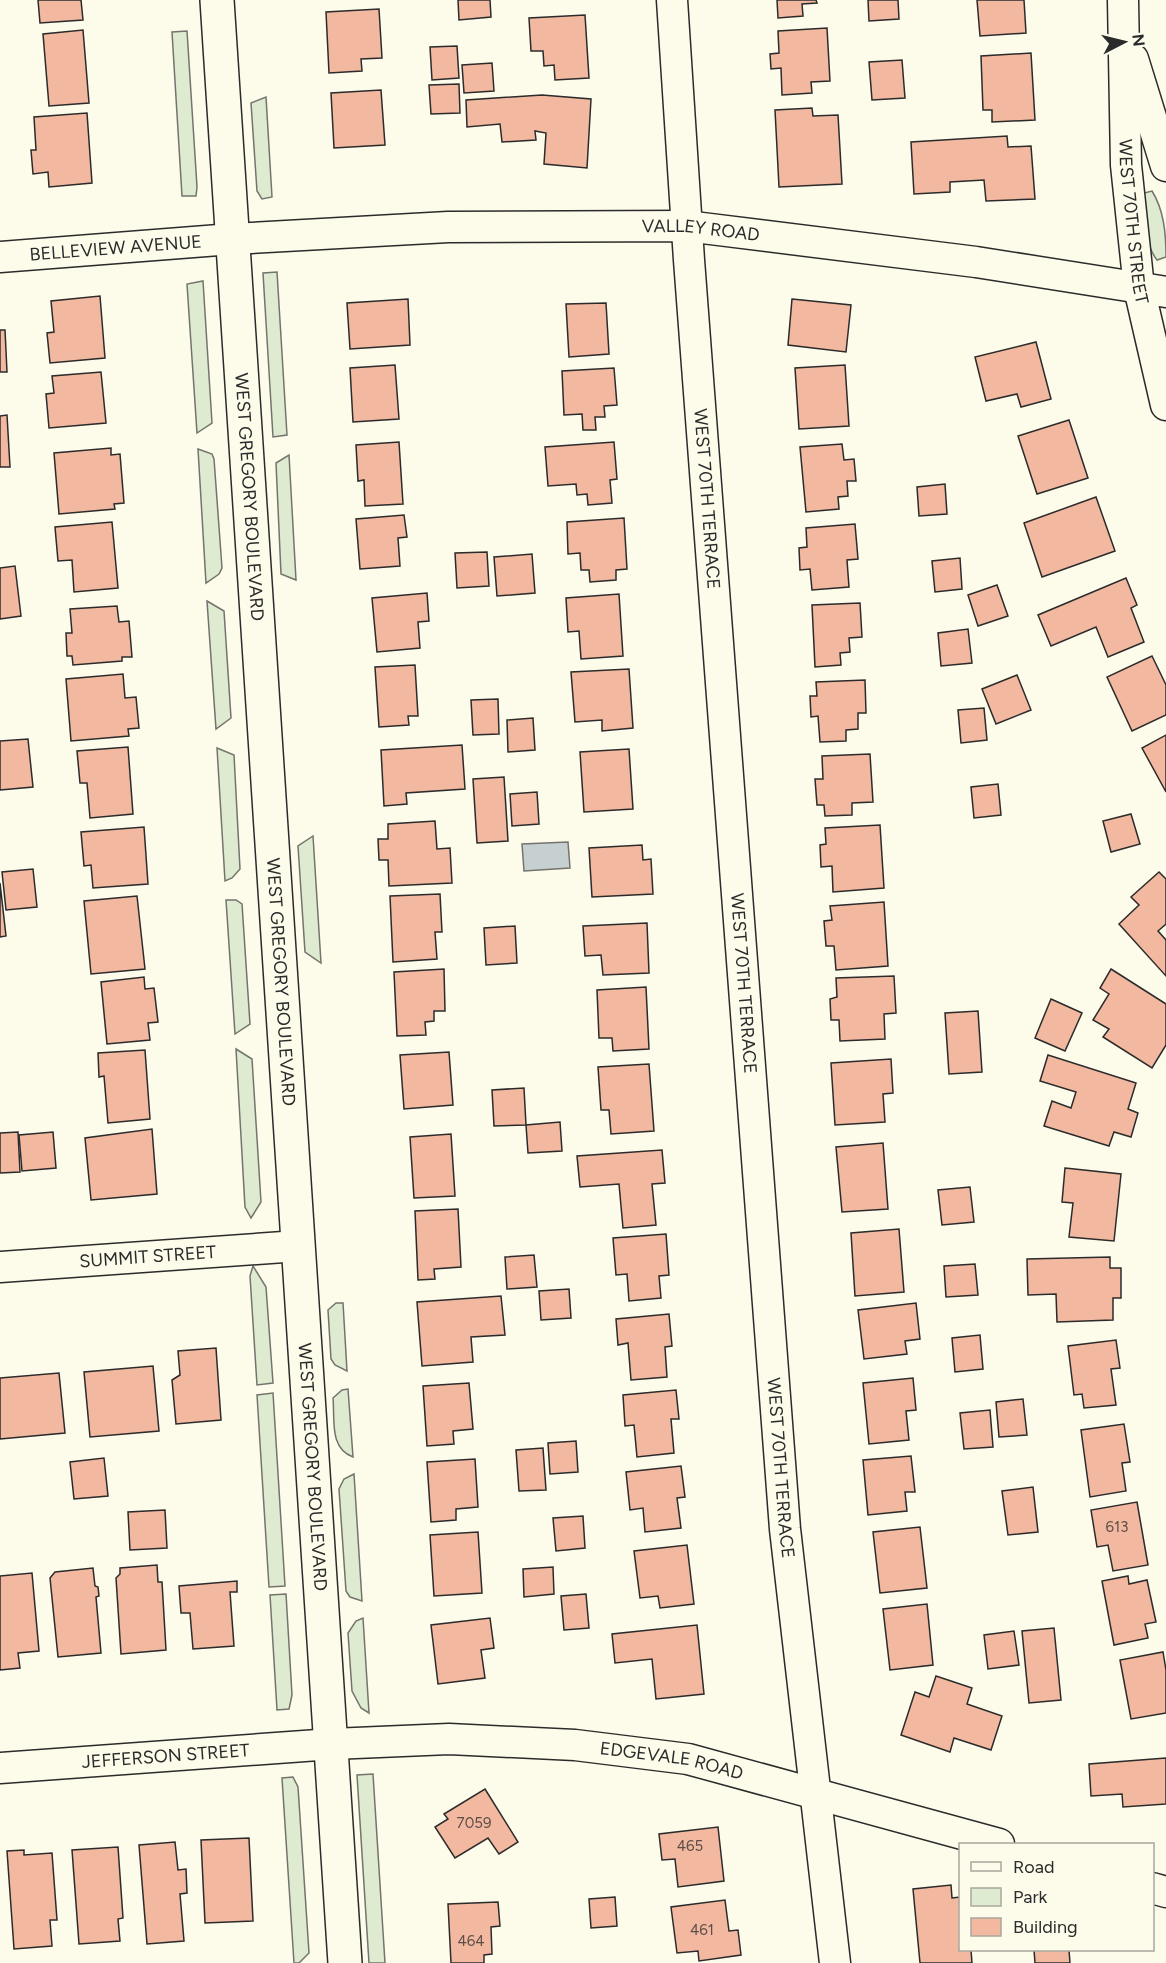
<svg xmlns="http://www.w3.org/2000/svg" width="1166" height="1963" viewBox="0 0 1166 1963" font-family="Figtree,sans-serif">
  <rect width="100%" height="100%" fill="#fdfbea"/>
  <g fill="#deebd1" stroke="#74746e" stroke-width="1.5">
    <polygon points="187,31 197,187 196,196 182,196 172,32"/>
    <polygon points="266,97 272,197 262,199 257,191 251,103"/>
    <path d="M1152,191C1164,210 1166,234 1166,257L1157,260C1145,245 1141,213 1144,193Z"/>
    <polygon points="277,272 287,435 273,437 263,273"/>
    <polygon points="203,281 212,423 197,433 187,284"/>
    <polygon points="198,449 212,454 214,459 222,568 219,574 206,583"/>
    <polygon points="289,455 296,580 281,574 276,463"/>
    <polygon points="207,601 224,611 231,718 216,729"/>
    <polygon points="217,748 234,755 240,869 232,878 225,881"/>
    <polygon points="313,836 321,963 305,952 298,846"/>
    <polygon points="226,900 236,900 242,904 250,1024 235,1034"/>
    <polygon points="236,1049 252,1059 261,1202 251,1218 245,1207"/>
    <polygon points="253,1266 266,1287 273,1383 257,1385 250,1276"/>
    <polygon points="336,1303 343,1303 347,1371 335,1365 331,1359 328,1310"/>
    <path d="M348,1389L353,1457C329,1448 335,1420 333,1398L342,1390Z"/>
    <polygon points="273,1393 285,1586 269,1587 257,1395"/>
    <polygon points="354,1474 362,1601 350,1597 346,1591 339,1489 344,1479"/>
    <polygon points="286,1594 292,1695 289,1709 277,1710 270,1595"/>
    <polygon points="363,1618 369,1713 361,1708 352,1691 348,1633 356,1621"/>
    <polygon points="373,1774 385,1963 369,1963 357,1775"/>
    <polygon points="293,1777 298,1787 309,1953 299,1963 294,1963 282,1778"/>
  </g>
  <polygon fill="#c7d0d0" stroke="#74746e" stroke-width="1.5" points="568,842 570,868 524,871 522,844"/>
  <g fill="#f2b8a0" stroke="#2b2b2b" stroke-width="1.5">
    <polygon points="38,0 81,0 83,20 40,23"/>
    <polygon points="458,0 490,0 491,17 459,20"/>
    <polygon points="777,0 816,0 817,3 802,4 803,16 778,18"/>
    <polygon points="868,0 898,0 899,19 869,21"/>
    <polygon points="977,0 1024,0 1026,33 980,36"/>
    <polygon points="379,9 382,58 361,59 362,71 329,73 326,12"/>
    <polygon points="585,15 589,78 555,80 554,65 544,66 543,51 531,51 529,18"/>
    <polygon points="827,28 830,81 811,82 812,93 782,95 781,68 771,69 770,54 779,53 778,31"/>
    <polygon points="83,30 89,103 49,106 43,34"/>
    <polygon points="457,46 459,78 432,80 430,47"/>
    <polygon points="1031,53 1035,120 992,122 992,110 983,110 981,56"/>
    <polygon points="902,60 905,98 872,100 869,62"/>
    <polygon points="492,63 494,91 464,93 462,65"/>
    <polygon points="459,84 460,113 431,114 429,85"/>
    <polygon points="381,90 385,145 334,148 331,93"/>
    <polygon points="542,95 591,99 587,168 544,164 546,133 535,131 536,140 502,142 500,124 467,127 466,100"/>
    <polygon points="812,108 813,116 838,115 842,184 779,187 775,110"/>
    <polygon points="87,113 92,183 49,187 48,172 33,174 31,150 36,150 34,117"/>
    <polygon points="1007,136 1008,147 1031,146 1035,199 986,201 984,180 950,182 950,192 914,194 911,142"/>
    <polygon points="100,296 105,358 50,363 47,333 54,332 51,301"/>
    <polygon points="408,299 410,345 350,349 347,303"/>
    <polygon points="792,299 851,305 846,352 788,345"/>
    <polygon points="606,303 609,354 569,357 566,304"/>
    <polygon points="0,330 5,330 7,372 0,372"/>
    <polygon points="1036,342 1051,399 1021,407 1017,394 986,401 975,357"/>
    <polygon points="395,365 399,419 353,422 350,368"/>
    <polygon points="845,365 849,426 799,429 795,368"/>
    <polygon points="614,368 617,405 604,406 605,417 595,417 596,430 583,430 582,414 564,415 562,371"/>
    <polygon points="101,372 106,423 49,428 46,394 54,393 52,376"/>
    <polygon points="7,415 10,467 0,467 0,416"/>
    <polygon points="1069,420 1088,478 1037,494 1018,436"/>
    <polygon points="399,442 403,504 365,506 364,480 358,481 356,445"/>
    <polygon points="614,442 617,479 610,480 612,503 588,505 587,494 577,495 576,484 548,486 545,447"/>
    <polygon points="842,444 844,460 854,459 856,481 847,481 848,496 838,497 839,509 806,512 800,447"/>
    <polygon points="111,448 111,455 120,454 124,503 114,504 115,509 59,514 54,453"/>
    <polygon points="945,484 947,514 919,516 917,487"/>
    <polygon points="1096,497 1115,551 1042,577 1024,523"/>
    <polygon points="404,515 407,537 398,538 400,566 360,569 356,519"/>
    <polygon points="624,518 627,569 616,570 616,580 590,582 589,570 581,570 580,553 568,554 567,522"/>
    <polygon points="112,522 118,588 74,592 72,560 58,561 55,527"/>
    <polygon points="855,524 858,559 847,560 849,587 812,590 810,569 800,570 799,548 807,547 806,528"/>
    <polygon points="487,552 489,586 457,588 455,553"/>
    <polygon points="532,554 535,593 497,596 494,557"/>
    <polygon points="960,558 962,589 935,592 932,561"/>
    <polygon points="15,566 21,616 0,619 0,568"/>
    <polygon points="1126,578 1137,605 1131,608 1144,642 1108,657 1096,627 1051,646 1038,615"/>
    <polygon points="997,585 1008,616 978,626 968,595"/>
    <polygon points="427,593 429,621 418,622 420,648 377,652 372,598"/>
    <polygon points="619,594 623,656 581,659 579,631 568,632 566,598"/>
    <polygon points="860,603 862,637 849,638 850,652 840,653 841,665 815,667 812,605"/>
    <polygon points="117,606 119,622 129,621 132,657 122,657 122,661 73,665 72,656 67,656 66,633 72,633 70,609"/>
    <polygon points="968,629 972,663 941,666 938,633"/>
    <polygon points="1152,656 1166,685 1166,715 1132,731 1107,677"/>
    <polygon points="415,665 418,716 408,716 409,725 379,727 375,667"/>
    <polygon points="629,669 633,728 602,731 602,720 575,722 571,672"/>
    <polygon points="123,674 125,698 136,697 139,728 128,729 129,736 71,741 66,679"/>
    <polygon points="1017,675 1031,710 996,724 982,689"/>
    <polygon points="865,680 866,713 858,713 858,729 846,730 846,741 820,742 818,716 811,717 810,696 817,696 816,682"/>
    <polygon points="498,699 499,734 473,735 471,700"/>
    <polygon points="984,708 987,740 961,743 958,710"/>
    <polygon points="533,718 535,750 508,752 507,720"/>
    <polygon points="1166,735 1166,792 1142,748"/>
    <polygon points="28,739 33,787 0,790 0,741"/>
    <polygon points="462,745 465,789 406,793 407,804 384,806 381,750"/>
    <polygon points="128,747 133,814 90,818 87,783 80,783 77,751"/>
    <polygon points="629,749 633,809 584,812 580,752"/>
    <polygon points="870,754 873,802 852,803 852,815 825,816 824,805 817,805 815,779 823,779 822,756"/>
    <polygon points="504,777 508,841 477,843 473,779"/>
    <polygon points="998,784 1001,815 974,818 971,787"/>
    <polygon points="537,792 539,824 512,826 510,794"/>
    <polygon points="1131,814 1140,844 1111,852 1103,821"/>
    <polygon points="435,821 437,849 450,848 452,883 389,886 388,860 379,860 378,839 388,839 388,824"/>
    <polygon points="880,825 884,888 833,892 832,866 821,867 820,845 826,844 825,828"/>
    <polygon points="144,827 148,884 93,888 91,865 84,866 81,832"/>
    <polygon points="642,845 643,860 651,859 653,894 592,897 589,848"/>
    <polygon points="33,869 37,907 6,910 2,872"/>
    <polygon points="1159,872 1166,879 1166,924 1158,931 1166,940 1166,976 1119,924 1139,905 1131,897"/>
    <polygon points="0,883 6,936 0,937"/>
    <polygon points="440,894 442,932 435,932 437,959 393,962 390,896"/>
    <polygon points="137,896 145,969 91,974 84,901"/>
    <polygon points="884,902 888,966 836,970 834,946 826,946 824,921 832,920 830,906"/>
    <polygon points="647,923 649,973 603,975 601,955 585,956 583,926"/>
    <polygon points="515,926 517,963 486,965 484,928"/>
    <polygon points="444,969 445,1011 434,1011 434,1021 425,1022 426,1035 397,1036 394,972"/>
    <polygon points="1111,969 1166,1004 1166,1045 1152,1068 1103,1037 1109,1029 1093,1020 1109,994 1100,988"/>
    <polygon points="894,976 896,1013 884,1014 885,1039 840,1041 839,1020 831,1020 830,999 837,997 836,978"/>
    <polygon points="144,977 145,989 154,988 158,1022 148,1023 150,1040 107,1044 101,982"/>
    <polygon points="646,987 649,1049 613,1051 612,1038 599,1038 597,990"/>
    <polygon points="1051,999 1082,1013 1065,1051 1035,1038"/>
    <polygon points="978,1011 982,1072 949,1074 945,1013"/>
    <polygon points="145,1050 150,1119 108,1123 104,1076 99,1077 98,1053"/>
    <polygon points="449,1052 453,1105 404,1109 400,1055"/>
    <polygon points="1048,1055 1136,1083 1128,1109 1138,1113 1131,1137 1114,1132 1109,1146 1044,1126 1052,1101 1071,1108 1076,1092 1040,1081"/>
    <polygon points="891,1059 893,1093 883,1094 885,1122 835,1125 831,1063"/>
    <polygon points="649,1064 654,1131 611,1134 609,1110 601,1110 598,1067"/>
    <polygon points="524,1088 526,1125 494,1126 492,1090"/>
    <polygon points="560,1122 562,1151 528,1153 526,1125"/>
    <polygon points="152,1129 157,1194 91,1200 85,1138"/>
    <polygon points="18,1132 20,1172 0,1173 0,1133"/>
    <polygon points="53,1132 56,1168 22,1171 19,1135"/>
    <polygon points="451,1134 455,1196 414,1198 410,1137"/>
    <polygon points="883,1143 888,1209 842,1212 836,1147"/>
    <polygon points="662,1150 665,1183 652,1184 656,1225 623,1228 619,1184 580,1187 577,1156"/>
    <polygon points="1065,1168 1121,1174 1114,1241 1069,1237 1073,1203 1062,1202"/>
    <polygon points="970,1187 974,1222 942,1225 938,1190"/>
    <polygon points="458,1209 461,1267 434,1269 435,1279 418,1280 415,1211"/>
    <polygon points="899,1229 904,1292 855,1296 851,1233"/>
    <polygon points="666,1234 669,1275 659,1276 661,1298 629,1301 627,1274 616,1275 613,1238"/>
    <polygon points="534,1255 537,1287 507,1289 505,1257"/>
    <polygon points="1110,1257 1110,1268 1121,1268 1121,1298 1113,1298 1113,1320 1057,1322 1056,1294 1028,1295 1027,1259"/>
    <polygon points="975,1264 978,1295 946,1297 944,1266"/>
    <polygon points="569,1289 571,1318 541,1320 539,1291"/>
    <polygon points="501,1296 505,1335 471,1337 473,1362 422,1366 417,1302"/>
    <polygon points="916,1303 920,1339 905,1341 907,1354 864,1359 858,1310"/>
    <polygon points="669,1314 672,1346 665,1347 667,1377 631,1380 628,1343 618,1345 616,1319"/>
    <polygon points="980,1335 983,1369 955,1372 952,1338"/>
    <polygon points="1116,1340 1120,1368 1111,1369 1116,1405 1084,1408 1082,1394 1074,1395 1068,1346"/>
    <polygon points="216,1348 221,1420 176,1424 172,1380 180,1375 178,1351"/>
    <polygon points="153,1366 159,1431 90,1437 84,1372"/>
    <polygon points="59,1373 65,1433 0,1439 0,1378"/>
    <polygon points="913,1378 916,1410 906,1411 909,1440 869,1444 863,1383"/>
    <polygon points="469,1383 473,1429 453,1431 454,1444 427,1446 423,1386"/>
    <polygon points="676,1390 679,1419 671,1419 674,1453 637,1457 634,1425 625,1426 623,1395"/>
    <polygon points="1023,1399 1027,1435 999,1437 996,1402"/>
    <polygon points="990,1410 993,1447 964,1449 960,1413"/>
    <polygon points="1124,1424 1130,1462 1122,1463 1126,1491 1090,1497 1081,1430"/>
    <polygon points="576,1441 578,1472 550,1474 548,1443"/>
    <polygon points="543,1448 546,1490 519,1491 516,1450"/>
    <polygon points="911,1456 915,1492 905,1492 907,1511 868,1515 863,1460"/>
    <polygon points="104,1458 108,1496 74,1499 70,1462"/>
    <polygon points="475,1459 478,1507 456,1509 456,1520 431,1522 427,1462"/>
    <polygon points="681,1466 685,1497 677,1498 681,1528 645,1532 643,1508 630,1510 626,1472"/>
    <polygon points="1033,1487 1038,1532 1008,1535 1002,1491"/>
    <polygon points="1137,1502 1148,1565 1113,1571 1108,1545 1097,1547 1091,1510"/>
    <polygon points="165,1510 167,1548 130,1550 128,1512"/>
    <polygon points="583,1516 585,1548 556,1551 553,1518"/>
    <polygon points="920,1527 927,1588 880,1593 873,1532"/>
    <polygon points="478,1532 482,1593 434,1596 430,1535"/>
    <polygon points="687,1545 694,1604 660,1608 658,1596 640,1598 634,1551"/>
    <polygon points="157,1565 158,1582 162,1582 166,1650 121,1654 116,1578 120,1574 120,1568"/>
    <polygon points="553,1567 554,1594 524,1597 523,1569"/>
    <polygon points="93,1568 95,1586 98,1587 99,1596 96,1597 101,1653 58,1657 50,1578 55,1572"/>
    <polygon points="32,1573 39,1651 18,1653 20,1668 0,1670 0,1576"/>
    <polygon points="1128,1576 1129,1584 1147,1580 1156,1622 1145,1624 1148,1638 1114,1645 1102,1581"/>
    <polygon points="237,1581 237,1592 230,1592 234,1646 193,1649 190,1613 181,1613 179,1586"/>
    <polygon points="586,1594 589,1628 564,1630 561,1596"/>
    <polygon points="927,1604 933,1665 890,1670 883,1609"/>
    <polygon points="490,1618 494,1648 481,1650 485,1678 438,1684 431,1625"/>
    <polygon points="697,1625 704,1694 656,1699 652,1659 615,1663 612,1634"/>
    <polygon points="1054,1628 1061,1700 1029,1703 1022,1631"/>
    <polygon points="1014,1631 1019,1665 988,1669 984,1635"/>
    <polygon points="1163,1652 1166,1670 1166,1713 1131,1719 1120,1660"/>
    <polygon points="936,1676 972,1688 967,1704 1002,1716 991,1750 954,1738 950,1752 901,1735 915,1692 929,1697"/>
    <polygon points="1166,1758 1166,1804 1123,1807 1122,1794 1091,1796 1089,1764"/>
    <polygon points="485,1789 518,1842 499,1854 488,1838 455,1858 435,1827 448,1819 444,1814"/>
    <polygon points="718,1827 724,1881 678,1887 675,1859 662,1860 659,1834"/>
    <polygon points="249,1838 253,1921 205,1923 201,1840"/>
    <polygon points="175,1842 178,1870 186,1869 187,1893 180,1894 184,1941 147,1944 139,1845"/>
    <polygon points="118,1847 123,1918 118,1919 120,1941 79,1944 72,1850"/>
    <polygon points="24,1850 24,1855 52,1853 57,1920 50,1920 52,1946 14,1949 7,1851"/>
    <polygon points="951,1885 952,1898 960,1897 960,1950 971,1950 972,1963 920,1963 913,1889"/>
    <polygon points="615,1897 617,1926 591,1928 589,1899"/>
    <polygon points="725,1900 729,1931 738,1930 741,1955 699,1961 698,1951 677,1953 671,1907"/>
    <polygon points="498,1902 500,1926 491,1927 492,1954 484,1955 484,1963 451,1963 448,1904"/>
    <polygon points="1034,1950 1069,1950 1070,1963 1035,1963"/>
  </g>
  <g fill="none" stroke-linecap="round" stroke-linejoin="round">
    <g stroke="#2b2b2b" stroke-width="33">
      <g id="street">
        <path id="s1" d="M672,0L689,260L785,1529L835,1963"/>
        <path id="s2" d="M1123,0L1126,165L1139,288L1166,405"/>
        <polyline points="1133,59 1166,166"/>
        <path id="s3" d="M0,257L232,239L448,227L686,226L976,262L1166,292"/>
        <path id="s4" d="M0,1267L298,1246"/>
        <path id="s5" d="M0,1768L332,1744L449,1739L575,1745L688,1759L999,1844"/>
        <polyline points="1152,1888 1166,1892"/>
      </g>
    </g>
    <g stroke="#2b2b2b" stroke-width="36">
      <g id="secondary">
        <path id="s6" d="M217,0L345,1963"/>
      </g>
    </g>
    <use href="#street" stroke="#fdfbea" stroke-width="30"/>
    <use href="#secondary" stroke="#fdfbea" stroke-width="33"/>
  </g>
  <g text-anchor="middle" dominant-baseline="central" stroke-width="4.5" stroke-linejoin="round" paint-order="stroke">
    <g font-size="15" fill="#5d4e48">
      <text x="1117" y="1527">613</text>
      <text x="474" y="1823">7059</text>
      <text x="690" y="1846">465</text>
      <text x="702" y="1930">461</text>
      <text x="471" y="1941">464</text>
    </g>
    <g font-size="18" fill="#2b2b2b" stroke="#fdfbea">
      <text stroke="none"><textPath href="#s2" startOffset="222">WEST 70TH STREET</textPath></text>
      <text stroke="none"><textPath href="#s3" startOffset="702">VALLEY ROAD</textPath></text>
      <text stroke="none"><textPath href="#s3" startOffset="116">BELLEVIEW AVENUE</textPath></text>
      <text stroke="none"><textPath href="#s6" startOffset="498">WEST GREGORY BOULEVARD</textPath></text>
      <text stroke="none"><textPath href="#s1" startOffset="500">WEST 70TH TERRACE</textPath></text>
      <text stroke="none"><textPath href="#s6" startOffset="984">WEST GREGORY BOULEVARD</textPath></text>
      <text stroke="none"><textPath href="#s1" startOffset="986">WEST 70TH TERRACE</textPath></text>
      <text stroke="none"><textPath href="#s4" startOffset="148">SUMMIT STREET</textPath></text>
      <text stroke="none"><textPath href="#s6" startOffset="1470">WEST GREGORY BOULEVARD</textPath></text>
      <text stroke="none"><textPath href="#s1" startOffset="1472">WEST 70TH TERRACE</textPath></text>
      <text stroke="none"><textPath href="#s5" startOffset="166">JEFFERSON STREET</textPath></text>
      <text stroke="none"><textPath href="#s5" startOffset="674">EDGEVALE ROAD</textPath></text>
    </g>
  </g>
  <rect x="959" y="1843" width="195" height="108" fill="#fdfbea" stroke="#a9a89e" stroke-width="1.5"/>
  <rect x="971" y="1862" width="30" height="9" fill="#fdfbea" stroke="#a9a89e" stroke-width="1.5"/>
  <text x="1013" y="1873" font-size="18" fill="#2b2b2b">Road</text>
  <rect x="971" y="1888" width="30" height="18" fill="#deebd1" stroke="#a9a89e" stroke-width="1.5"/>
  <text x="1013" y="1903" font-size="18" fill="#2b2b2b">Park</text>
  <rect x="971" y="1918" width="30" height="18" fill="#f2b8a0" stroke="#a9a89e" stroke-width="1.5"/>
  <text x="1013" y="1933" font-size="18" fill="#2b2b2b">Building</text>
  <g transform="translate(1124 42) rotate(83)" stroke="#fdfbea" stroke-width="4.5" paint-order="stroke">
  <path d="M0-4.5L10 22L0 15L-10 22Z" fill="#2b2b2b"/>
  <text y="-9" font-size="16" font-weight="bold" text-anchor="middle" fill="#2b2b2b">N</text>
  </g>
</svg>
